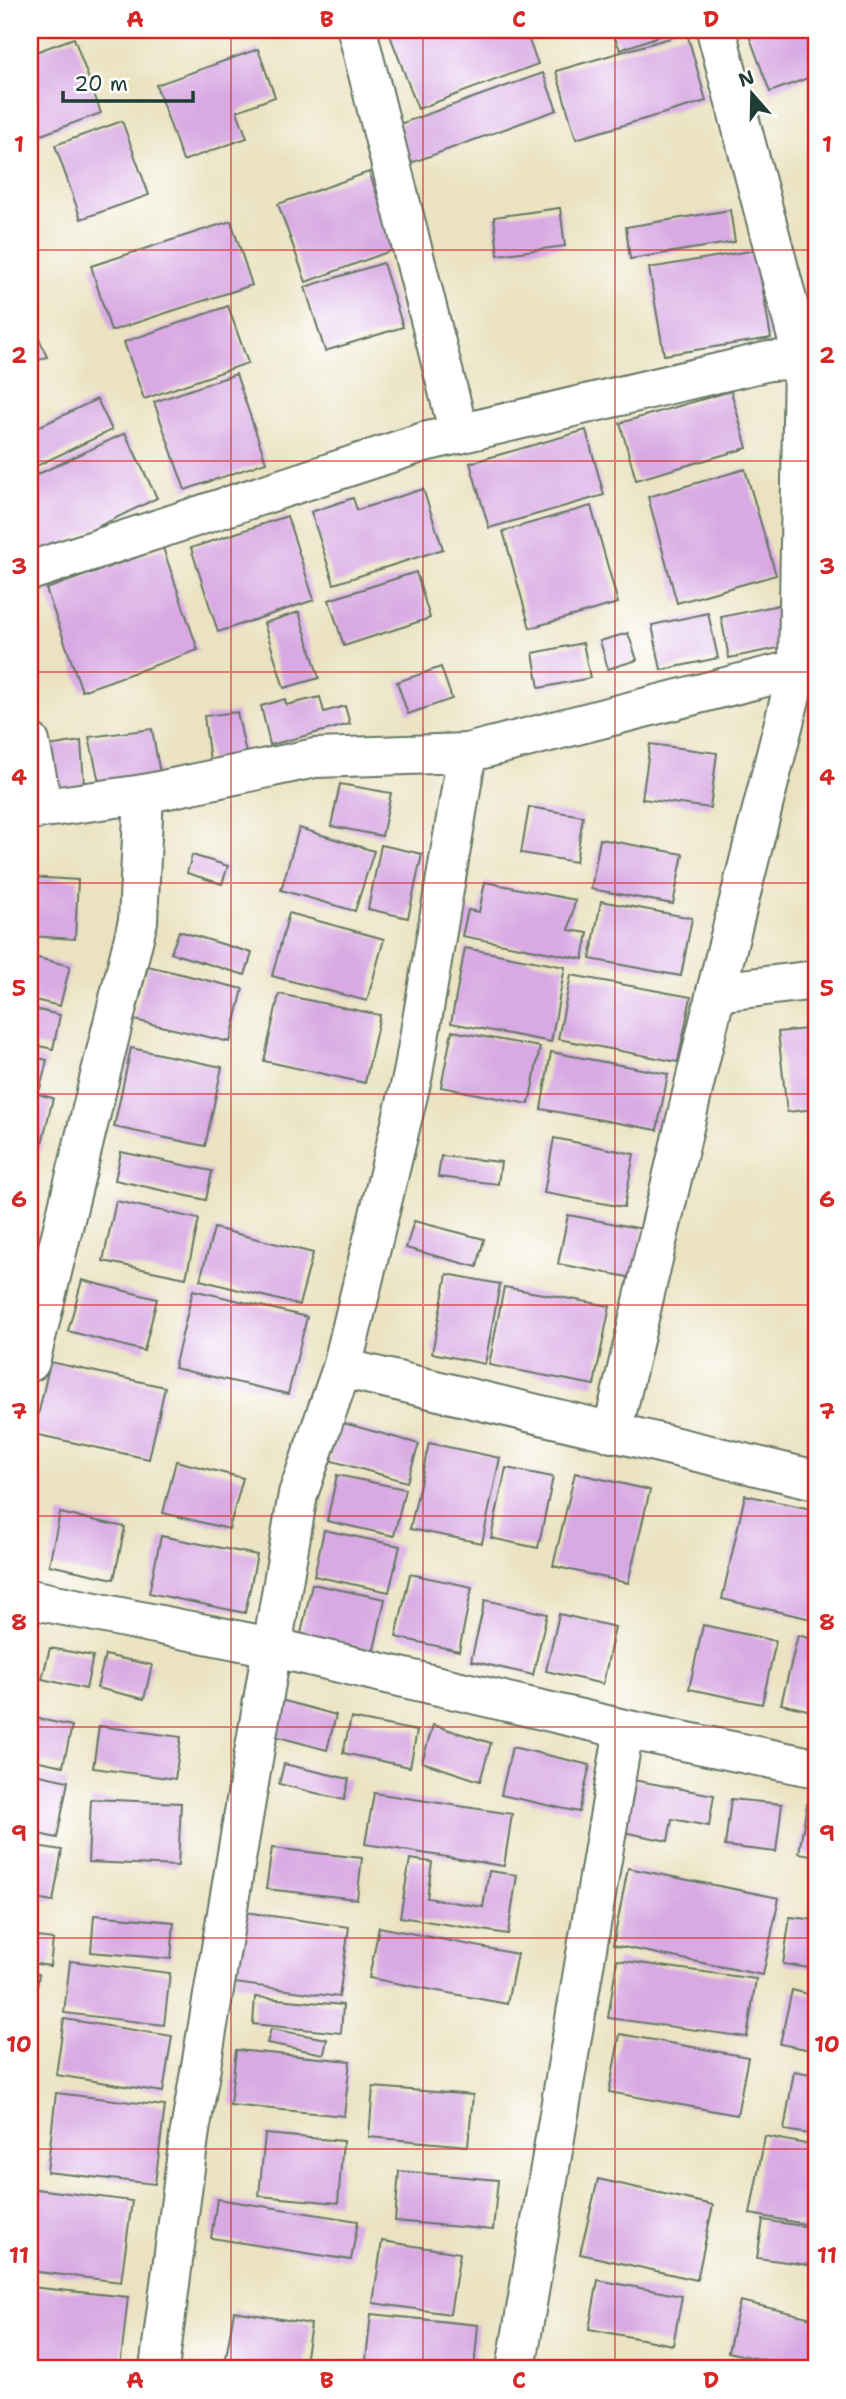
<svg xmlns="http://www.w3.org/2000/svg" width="846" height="2399" viewBox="0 0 846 2399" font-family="'Shantell Sans',sans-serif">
  <rect width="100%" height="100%" fill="#fff"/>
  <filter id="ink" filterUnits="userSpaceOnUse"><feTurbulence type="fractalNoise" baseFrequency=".0143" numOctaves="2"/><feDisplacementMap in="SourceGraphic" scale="14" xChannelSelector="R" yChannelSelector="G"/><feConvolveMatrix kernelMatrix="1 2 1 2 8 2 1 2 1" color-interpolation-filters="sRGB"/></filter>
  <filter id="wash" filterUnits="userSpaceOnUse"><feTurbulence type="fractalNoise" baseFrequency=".00686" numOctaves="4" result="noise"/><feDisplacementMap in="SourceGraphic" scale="28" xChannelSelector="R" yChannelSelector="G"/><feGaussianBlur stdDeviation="1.57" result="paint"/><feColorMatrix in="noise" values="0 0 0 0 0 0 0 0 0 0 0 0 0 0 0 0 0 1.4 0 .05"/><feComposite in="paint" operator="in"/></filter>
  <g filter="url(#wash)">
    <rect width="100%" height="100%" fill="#eae2c0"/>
    <g id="blocks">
      <g fill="#d8a9e3">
        <polygon points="388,30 525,30 538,64 418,109"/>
        <polygon points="612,30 676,30 620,50"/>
        <polygon points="747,30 816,30 816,75 770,92"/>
        <polygon points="687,33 706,101 576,139 556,71"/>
        <polygon points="74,38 101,113 30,139 30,54"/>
        <polygon points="258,49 275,97 237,111 247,138 183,161 156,85"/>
        <polygon points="543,73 557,110 408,164 394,126"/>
        <polygon points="122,121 149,195 81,219 55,145"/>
        <polygon points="816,159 816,203 815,203 809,160"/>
        <polygon points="369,172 396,249 306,282 278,204"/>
        <polygon points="560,208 565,246 498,255 494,217"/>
        <polygon points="730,210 735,242 630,259 626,227"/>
        <polygon points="231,221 252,285 111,331 91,266"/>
        <polygon points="756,250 771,338 664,355 649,268"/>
        <polygon points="383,263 403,327 325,351 305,287"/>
        <polygon points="228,306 248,363 144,399 124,342"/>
        <polygon points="30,317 47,357 30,364"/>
        <polygon points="236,374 266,462 185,490 154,402"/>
        <polygon points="731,391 747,448 636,480 620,423"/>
        <polygon points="97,399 112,430 30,469 30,431"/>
        <polygon points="586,430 604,495 489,528 470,463"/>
        <polygon points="125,433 157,498 30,560 30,478"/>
        <polygon points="745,469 776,575 677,603 648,497"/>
        <polygon points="423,489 443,549 334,584 311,512 353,498 357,510"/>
        <polygon points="591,506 618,603 530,628 503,531"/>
        <polygon points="287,516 314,600 218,632 191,548"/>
        <polygon points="163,548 198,650 82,691 46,589"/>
        <polygon points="416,572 430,618 344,646 329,600"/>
        <polygon points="779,605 788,646 729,658 721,617"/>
        <polygon points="299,612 319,678 284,688 264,623"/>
        <polygon points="708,613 718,658 661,670 652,625"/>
        <polygon points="628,633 637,660 608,669 600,641"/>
        <polygon points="583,643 590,678 539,688 533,653"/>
        <polygon points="441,667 452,699 408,714 397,682"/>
        <polygon points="320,697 324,712 345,706 350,724 270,745 261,706 285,699 286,705"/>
        <polygon points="237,712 246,753 210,761 204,716"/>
        <polygon points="152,729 160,774 100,786 89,737"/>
        <polygon points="81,741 84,784 50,790 41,747"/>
        <polygon points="650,744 717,753 710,808 642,799"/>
        <polygon points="340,784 391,793 382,836 331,826"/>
        <polygon points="529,807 583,816 576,862 521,853"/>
        <polygon points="299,828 374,851 355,911 281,890"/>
        <polygon points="600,839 683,854 673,904 591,889"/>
        <polygon points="381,845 422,854 408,918 368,909"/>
        <polygon points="192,855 228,866 222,884 187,873"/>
        <polygon points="816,871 816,899 814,899 812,872"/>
        <polygon points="30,877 78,880 75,939 30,936"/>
        <polygon points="485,882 575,900 569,930 588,933 583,959 462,936 468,910 479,912"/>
        <polygon points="601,901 692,918 681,976 590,959"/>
        <polygon points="289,913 384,939 367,1001 272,976"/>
        <polygon points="179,931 252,953 245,975 171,953"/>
        <polygon points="465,948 565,967 551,1042 451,1023"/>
        <polygon points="30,956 70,966 60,1006 30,999"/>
        <polygon points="148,966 243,989 230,1042 134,1020"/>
        <polygon points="571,975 691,997 678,1062 558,1039"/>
        <polygon points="279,994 380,1015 365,1083 264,1061"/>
        <polygon points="30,1008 60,1015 53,1049 30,1044"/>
        <polygon points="816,1028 816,1109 787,1112 778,1032"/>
        <polygon points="452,1031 540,1047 529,1104 441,1087"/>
        <polygon points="131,1048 222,1067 205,1146 114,1127"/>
        <polygon points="551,1052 668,1074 657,1130 541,1109"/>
        <polygon points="30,1056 47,1060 40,1089 30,1087"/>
        <polygon points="30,1092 53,1098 36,1168 30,1167"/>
        <polygon points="554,1138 634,1154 624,1207 544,1193"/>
        <polygon points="121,1152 212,1171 206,1200 115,1180"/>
        <polygon points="441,1156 501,1162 498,1184 438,1177"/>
        <polygon points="116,1201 199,1219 186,1278 103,1261"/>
        <polygon points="568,1215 643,1229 634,1278 558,1264"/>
        <polygon points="414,1221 484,1239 477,1267 406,1248"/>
        <polygon points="214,1228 313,1253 299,1305 200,1280"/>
        <polygon points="447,1274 500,1284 485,1364 432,1353"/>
        <polygon points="82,1280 157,1299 144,1351 68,1331"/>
        <polygon points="504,1287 610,1306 594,1385 489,1365"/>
        <polygon points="193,1290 307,1317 288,1394 174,1368"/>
        <polygon points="50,1362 165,1387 149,1459 34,1434"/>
        <polygon points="340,1422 419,1444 407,1482 329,1460"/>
        <polygon points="429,1443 500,1458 482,1543 410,1529"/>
        <polygon points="176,1461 243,1478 229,1529 163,1513"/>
        <polygon points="506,1468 553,1477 538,1548 491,1538"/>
        <polygon points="575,1473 650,1490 628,1583 553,1566"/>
        <polygon points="337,1475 405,1489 394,1536 327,1521"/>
        <polygon points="745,1495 816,1510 816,1620 722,1599"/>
        <polygon points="60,1513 125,1527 114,1579 49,1565"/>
        <polygon points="324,1530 400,1546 389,1592 314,1576"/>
        <polygon points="161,1536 257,1555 245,1613 149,1593"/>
        <polygon points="410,1574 472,1587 459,1651 396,1637"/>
        <polygon points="312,1584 385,1599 374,1650 301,1634"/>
        <polygon points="485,1600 547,1614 533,1675 471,1661"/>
        <polygon points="559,1614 615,1627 603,1684 546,1671"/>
        <polygon points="703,1625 776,1641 762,1704 689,1689"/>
        <polygon points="798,1635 816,1640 816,1712 781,1704"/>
        <polygon points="50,1648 93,1656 86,1689 42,1679"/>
        <polygon points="105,1655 152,1665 144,1699 97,1688"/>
        <polygon points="281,1700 336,1715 327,1750 271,1735"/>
        <polygon points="30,1717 72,1726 63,1766 30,1759"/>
        <polygon points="351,1718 417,1731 410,1767 343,1753"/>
        <polygon points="433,1725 491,1743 480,1781 422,1762"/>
        <polygon points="99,1726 181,1737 175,1779 93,1768"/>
        <polygon points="512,1747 590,1765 579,1812 501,1795"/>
        <polygon points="284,1764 349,1779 344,1800 279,1784"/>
        <polygon points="30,1773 68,1781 57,1838 30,1832"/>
        <polygon points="633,1780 714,1795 709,1826 672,1819 668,1841 623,1832"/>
        <polygon points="374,1793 512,1814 504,1866 365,1844"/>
        <polygon points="91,1799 181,1803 178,1866 88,1862"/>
        <polygon points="731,1799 782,1804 776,1852 725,1846"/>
        <polygon points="807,1804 816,1805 816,1856 799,1853"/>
        <polygon points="30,1845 62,1850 53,1902 30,1898"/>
        <polygon points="272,1848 362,1858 357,1899 266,1889"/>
        <polygon points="410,1859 432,1862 427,1898 483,1907 489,1871 517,1875 508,1934 400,1917"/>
        <polygon points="628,1868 779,1898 763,1975 613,1945"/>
        <polygon points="245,1912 349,1927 339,1997 235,1983"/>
        <polygon points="94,1915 174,1922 171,1959 91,1952"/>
        <polygon points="790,1917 816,1920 816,1969 783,1964"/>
        <polygon points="379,1927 517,1954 507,2004 369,1978"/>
        <polygon points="30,1936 53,1939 50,1966 30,1963"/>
        <polygon points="617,1960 756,1979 747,2037 608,2018"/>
        <polygon points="70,1961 170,1973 164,2025 64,2013"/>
        <polygon points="30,1972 39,1974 31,2029 30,2029"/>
        <polygon points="792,1990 816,1996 816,2051 780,2044"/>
        <polygon points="255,1997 343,2005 341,2033 253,2024"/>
        <polygon points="64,2019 172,2036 163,2092 56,2075"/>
        <polygon points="271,2029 327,2039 324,2054 267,2043"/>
        <polygon points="620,2034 748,2057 737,2115 609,2092"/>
        <polygon points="236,2050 350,2061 344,2116 230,2105"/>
        <polygon points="794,2071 816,2075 816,2135 784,2130"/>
        <polygon points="373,2087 473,2095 468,2146 369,2137"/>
        <polygon points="56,2093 165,2106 155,2184 47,2172"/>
        <polygon points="265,2134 343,2141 338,2203 259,2196"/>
        <polygon points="765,2136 816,2146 816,2226 750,2214"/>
        <polygon points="399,2171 498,2180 493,2230 395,2221"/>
        <polygon points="598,2179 713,2205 697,2280 580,2254"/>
        <polygon points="36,2189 132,2201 121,2282 30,2271 30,2235"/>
        <polygon points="217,2199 358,2221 351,2260 211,2238"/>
        <polygon points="763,2220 816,2228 816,2266 757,2258"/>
        <polygon points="382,2241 460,2253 450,2314 373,2303"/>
        <polygon points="598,2280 682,2296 673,2345 589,2329"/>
        <polygon points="30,2287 128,2297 120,2369 70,2369 30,2365"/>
        <polygon points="740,2301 816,2319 816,2369 804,2369 728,2352"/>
        <polygon points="234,2311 311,2324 304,2369 224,2369"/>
        <polygon points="371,2314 478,2325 474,2369 365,2369"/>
      </g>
    </g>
  </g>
  <g filter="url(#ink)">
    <use href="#blocks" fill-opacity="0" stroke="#667765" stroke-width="2"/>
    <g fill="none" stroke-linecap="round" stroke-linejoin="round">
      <g stroke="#667765" stroke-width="42">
        <g id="minor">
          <polyline points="357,30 459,434"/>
          <polyline points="30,571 424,442 769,361 816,359"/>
          <polyline points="30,742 43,807"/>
          <polyline points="30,810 144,794 315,758 467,753 816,664"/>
          <polyline points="716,992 816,980"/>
          <polyline points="30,1362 138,921 144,794"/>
          <polyline points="342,1368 816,1480"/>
          <polyline points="612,1433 716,992 798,667 803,360 716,30"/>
          <polyline points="30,1599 271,1647 624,1729 816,1768"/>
          <polyline points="159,2369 189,2137 298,1494 342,1368 413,1074 467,753"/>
          <polyline points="516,2369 624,1729"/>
        </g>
      </g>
      <use href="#minor" stroke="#fff" stroke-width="38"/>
    </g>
  </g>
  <path fill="none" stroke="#d62828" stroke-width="2" stroke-opacity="0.55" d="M231,30V2369M423,30V2369M615,30V2369M30,250H816M30,461H816M30,672H816M30,883H816M30,1094H816M30,1305H816M30,1516H816M30,1727H816M30,1938H816M30,2149H816"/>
  <rect width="846" height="2399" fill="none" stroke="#fff" stroke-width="77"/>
  <g transform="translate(752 94) rotate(340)" stroke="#ffffff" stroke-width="5" paint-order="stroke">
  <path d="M0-5L12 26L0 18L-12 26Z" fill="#1f3d34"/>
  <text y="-10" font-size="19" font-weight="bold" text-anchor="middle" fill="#1f3d34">N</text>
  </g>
  <path d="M63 91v10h130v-10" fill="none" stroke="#1f3d34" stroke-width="3.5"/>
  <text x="74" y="91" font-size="21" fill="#1f3d34" stroke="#ffffff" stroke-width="5" paint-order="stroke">20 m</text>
  <rect x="38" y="38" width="770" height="2322" fill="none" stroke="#d62828" stroke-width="2.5"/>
  <g font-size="23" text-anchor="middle" font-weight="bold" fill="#d62828">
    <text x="135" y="27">A</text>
    <text x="327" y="27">B</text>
    <text x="519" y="27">C</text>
    <text x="711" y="27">D</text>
    <text x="19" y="152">1</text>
    <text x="827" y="152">1</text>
    <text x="19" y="363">2</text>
    <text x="827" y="363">2</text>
    <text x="19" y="574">3</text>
    <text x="827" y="574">3</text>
    <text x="19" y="785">4</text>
    <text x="827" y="785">4</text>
    <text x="19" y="996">5</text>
    <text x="827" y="996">5</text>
    <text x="19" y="1207">6</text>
    <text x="827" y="1207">6</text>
    <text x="19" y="1419">7</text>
    <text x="827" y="1419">7</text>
    <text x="19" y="1630">8</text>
    <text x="827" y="1630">8</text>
    <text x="19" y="1841">9</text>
    <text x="827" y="1841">9</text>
    <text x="19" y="2052">10</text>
    <text x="827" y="2052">10</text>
    <text x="19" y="2263">11</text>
    <text x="827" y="2263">11</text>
    <text x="135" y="2388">A</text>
    <text x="327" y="2388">B</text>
    <text x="519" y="2388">C</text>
    <text x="711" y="2388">D</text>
  </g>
</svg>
